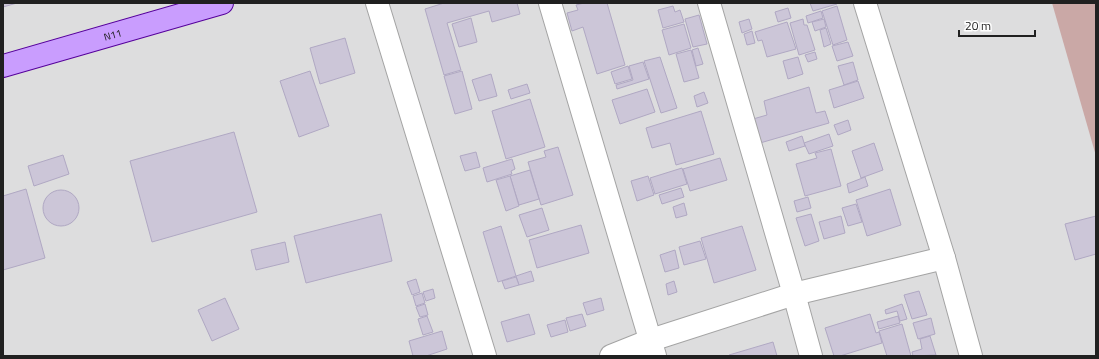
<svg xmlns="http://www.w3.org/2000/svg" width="1099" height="359" viewBox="0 0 1099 359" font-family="'Titillium Web',sans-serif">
  <rect width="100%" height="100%" fill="#ece6f1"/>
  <rect fill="#ddddde" x="3" y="3" width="1093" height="353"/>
  <polygon fill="#caa8a6" points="1052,3 1096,3 1096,156"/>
  <g fill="#ccc6d8" stroke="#b0a8c3">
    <polygon points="3,3 17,3 3,7"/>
    <polygon points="444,3 517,3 520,14 492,22 489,11 447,23 461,70 444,75 425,9"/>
    <polygon points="584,3 607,3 625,65 597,74 583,27 572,31 567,13 578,10 576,5"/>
    <polygon points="810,3 836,3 837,4 813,11"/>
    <polygon points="673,6 675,12 680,10 684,22 663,28 658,10"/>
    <polygon points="837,6 847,40 833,45 822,11"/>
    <polygon points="788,8 791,18 778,22 775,12"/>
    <polygon points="821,11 823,18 808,23 806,16"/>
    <polygon points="699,15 707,44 693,47 685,19"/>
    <polygon points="471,18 477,42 459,47 452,24"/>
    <polygon points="749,19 752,29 742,33 739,22"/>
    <polygon points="803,19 804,25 807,25 815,50 799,55 790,23"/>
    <polygon points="824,19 826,27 815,31 812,22"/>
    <polygon points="787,22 796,49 767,57 762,40 758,41 755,32"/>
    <polygon points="684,24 691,48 669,55 662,30"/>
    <polygon points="826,28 831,44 824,47 820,30"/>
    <polygon points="752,31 755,43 747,45 744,34"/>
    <polygon points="345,38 355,73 320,84 310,48"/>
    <polygon points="848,42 853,56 837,61 832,46"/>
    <polygon points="698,48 703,64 696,66 692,50"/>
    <polygon points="691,50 699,78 684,82 676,54"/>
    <polygon points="815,52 817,59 808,62 805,55"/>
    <polygon points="660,57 677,108 661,113 644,61"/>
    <polygon points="798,57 803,74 788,79 783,61"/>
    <polygon points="643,62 649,79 617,89 616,85 633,80 629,66"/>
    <polygon points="853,62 858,80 844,85 838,66"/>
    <polygon points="628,66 632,79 615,84 611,72"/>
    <polygon points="310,71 329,126 299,137 280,81"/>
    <polygon points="462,71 472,109 455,114 444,76"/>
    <polygon points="491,74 497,96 479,101 472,80"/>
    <polygon points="858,81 864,98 834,108 829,90"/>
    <polygon points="527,84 530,93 511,99 508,90"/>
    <polygon points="809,87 816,113 825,111 829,123 760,143 753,119 767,115 764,101"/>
    <polygon points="647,89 655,112 620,124 612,100"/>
    <polygon points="704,92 708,103 697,107 694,96"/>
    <polygon points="530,99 545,147 506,159 492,111"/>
    <polygon points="701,111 714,154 676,165 670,143 652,148 646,128"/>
    <polygon points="848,120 851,130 838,135 834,125"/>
    <polygon points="234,132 257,212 152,242 130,161"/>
    <polygon points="829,134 833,146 809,154 804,143"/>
    <polygon points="802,136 805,146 789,151 786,142"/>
    <polygon points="874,143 883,170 861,178 852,151"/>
    <polygon points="558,147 573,195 541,205 528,162 546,157 544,151"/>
    <polygon points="831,149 841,186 805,196 796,164 817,158 815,153"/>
    <polygon points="476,152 480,167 465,171 460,156"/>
    <polygon points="63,155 69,174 34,186 28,166"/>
    <polygon points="720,158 727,180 690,191 683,169"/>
    <polygon points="512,159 515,169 511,171 512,174 487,182 483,168"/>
    <polygon points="682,168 687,184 655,194 650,178"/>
    <polygon points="530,170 539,199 519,205 510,176"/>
    <polygon points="510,176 519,206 506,211 496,180"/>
    <polygon points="648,176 654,195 637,201 631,181"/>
    <polygon points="865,177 868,186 849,193 847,184"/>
    <polygon points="681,188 684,197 662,204 659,195"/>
    <polygon points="26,189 45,258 3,270 3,196"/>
    <polygon points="890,189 901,225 867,236 856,200"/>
    <circle cx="61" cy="208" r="18"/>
    <polygon points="808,197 811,208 797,212 794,201"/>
    <polygon points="684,203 687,215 676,218 673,207"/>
    <polygon points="856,204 862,222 848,226 842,208"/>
    <polygon points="542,208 549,230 527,237 519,215"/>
    <polygon points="381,214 392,261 306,283 294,236"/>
    <polygon points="811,214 819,241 805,246 796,218"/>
    <polygon points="841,216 845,233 824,239 819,222"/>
    <polygon points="1096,216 1096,254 1075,260 1065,224"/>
    <polygon points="581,225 589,253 537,268 529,240"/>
    <polygon points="501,226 516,276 498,282 483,232"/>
    <polygon points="742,226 756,270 714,283 701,238"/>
    <polygon points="700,241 706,259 684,265 679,247"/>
    <polygon points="285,242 289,262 256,270 251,250"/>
    <polygon points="675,250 679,268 665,272 660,255"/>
    <polygon points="531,271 534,281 519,285 516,276"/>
    <polygon points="516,277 519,285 505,289 502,281"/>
    <polygon points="416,279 420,292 412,295 407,282"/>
    <polygon points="674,281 677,292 668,295 666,284"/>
    <polygon points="433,289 435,298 426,301 423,292"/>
    <polygon points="919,291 927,315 912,319 904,295"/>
    <polygon points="422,293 425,303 416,306 413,296"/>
    <polygon points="225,298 239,329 212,341 198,310"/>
    <polygon points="601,298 604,310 587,315 583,303"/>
    <polygon points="425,304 428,315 420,317 416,307"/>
    <polygon points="902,304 907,319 900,321 897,311 886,314 885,310"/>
    <polygon points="529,314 535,334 507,342 501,322"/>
    <polygon points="582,314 586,326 570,331 566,318"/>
    <polygon points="870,314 876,333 879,332 882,343 840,356 834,356 825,328"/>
    <polygon points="427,316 433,332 423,335 418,319"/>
    <polygon points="898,316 900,323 879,329 877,322"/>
    <polygon points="931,318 935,334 918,339 913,323"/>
    <polygon points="565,320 568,332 551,337 547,325"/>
    <polygon points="902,324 911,356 887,356 879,331"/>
    <polygon points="442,331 447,349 426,356 413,356 409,341"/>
    <polygon points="930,336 936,355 913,356 912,352 922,349 920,339"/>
    <polygon points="773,342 777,356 729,356 729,355"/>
  </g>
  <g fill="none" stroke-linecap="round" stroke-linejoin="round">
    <g stroke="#a4a4a4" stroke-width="24">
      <g id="minor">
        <polyline points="377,3 485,356"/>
        <polyline points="550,3 655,356"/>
        <polyline points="709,3 794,294 811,356"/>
        <polyline points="865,3 944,258 971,356"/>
        <polyline points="611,356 651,340 794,294 944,258"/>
      </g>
    </g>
    <g stroke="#55009b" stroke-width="24">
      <g id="major">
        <path id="s1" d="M3,66L222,3"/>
      </g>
    </g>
    <use href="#minor" stroke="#fff" stroke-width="22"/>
    <use href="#major" stroke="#c99dfe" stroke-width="22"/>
  </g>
  <g text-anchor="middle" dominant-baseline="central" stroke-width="3.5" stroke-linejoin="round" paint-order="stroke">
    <g font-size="10" fill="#202020" stroke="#fff">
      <text stroke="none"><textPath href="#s1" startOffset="114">N11</textPath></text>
    </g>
  </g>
  <rect width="1099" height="359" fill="none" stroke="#202020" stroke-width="8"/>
  <path d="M959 30v6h76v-6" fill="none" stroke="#202020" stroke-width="2"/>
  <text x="965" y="30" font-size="12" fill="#202020" stroke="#ffffff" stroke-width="3" paint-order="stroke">20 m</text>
</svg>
